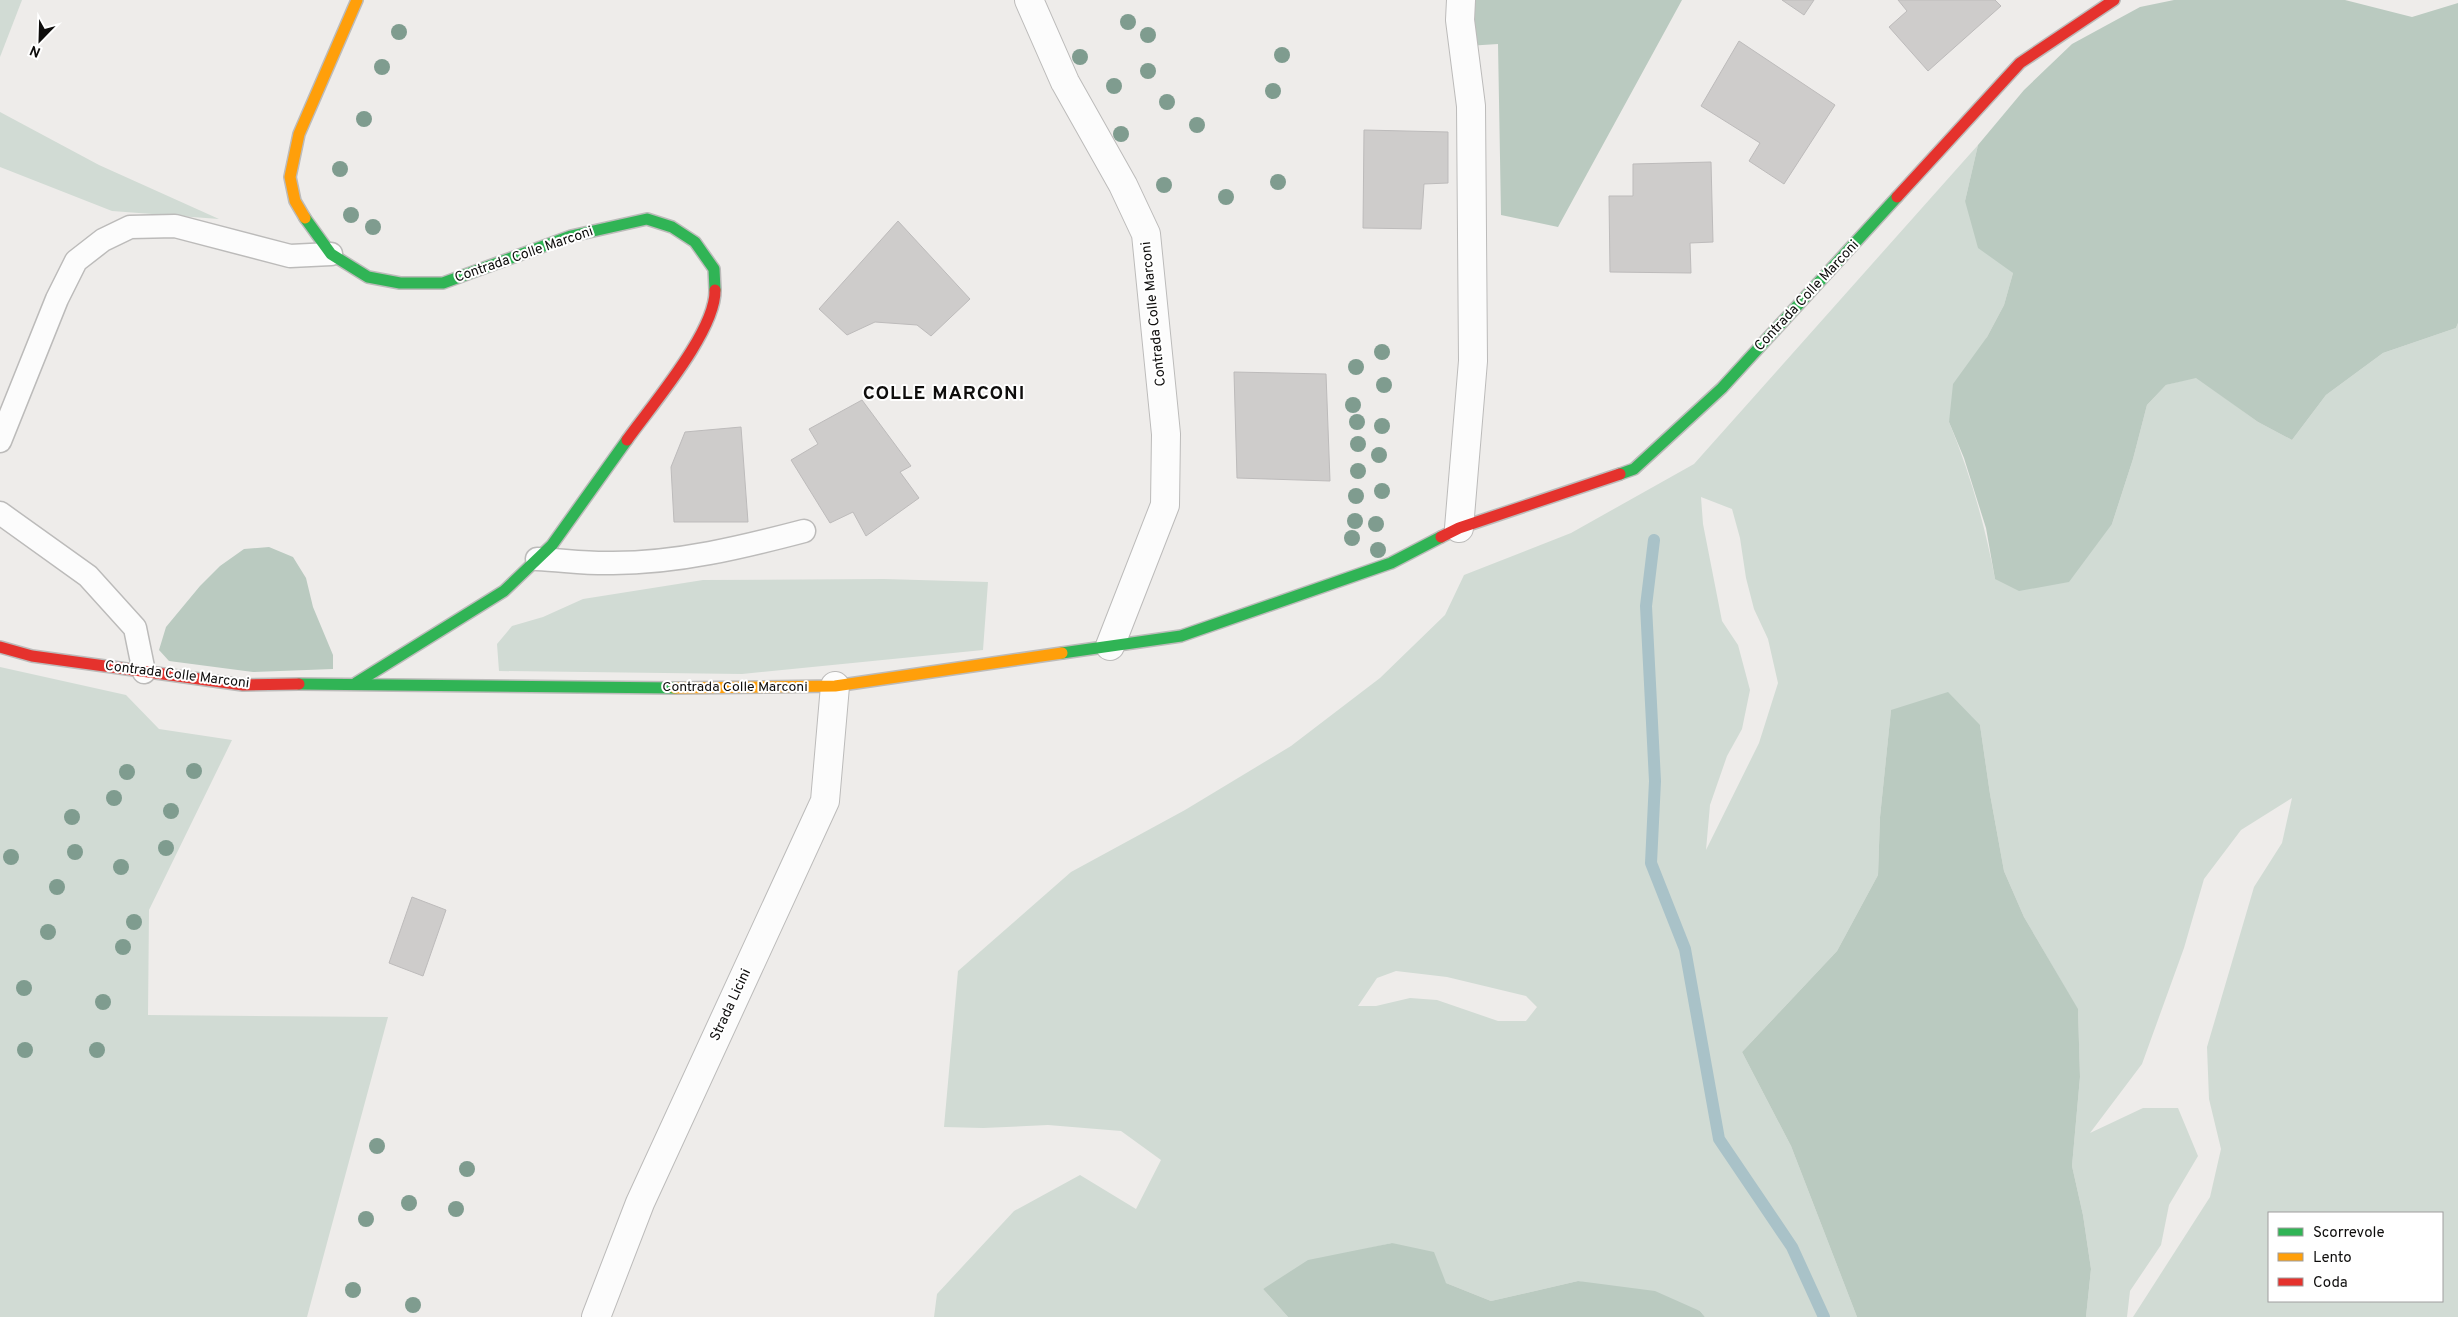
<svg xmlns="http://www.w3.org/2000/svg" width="2458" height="1317" viewBox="0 0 2458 1317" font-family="Overpass,sans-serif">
  <rect width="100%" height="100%" fill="#eeecea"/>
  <g fill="#d1dbd4" fill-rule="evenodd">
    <polygon points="0,0 22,0 0,57"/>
    <polygon points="0,112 99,165 219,219 112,211 0,167"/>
    <path d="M1978,145L1965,201L2013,273L2004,305L1987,337L1949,422C1970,473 1985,525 1995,579L2112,524L2133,459L2147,405L2166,385L2196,377L2258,422L2292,440L2326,395L2383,353L2456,328L2458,323V1317H2133L2210,1197L2221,1149L2209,1099L2207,1047L2254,887L2282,843L2292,798L2241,830L2204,879L2184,948L2142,1064L2090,1133L2143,1108H2178L2198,1156L2169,1205L2161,1245L2130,1291L2127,1317H2086L2091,1269L2083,1215L2072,1166L2080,1077L2078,1010L2024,917L2004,871L1990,794L1980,725L1891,710L1880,817L1878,875L1837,951L1742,1052L1791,1146L1857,1317H1705L1700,1311L1578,1281L1491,1301L1446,1283L1392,1243L1361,1250L1263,1289L1288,1317H934L937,1294L1014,1211L1080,1175L1136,1209L1161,1160L1121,1131L1048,1125L983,1128L944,1127L958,971L1071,872L1185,810L1291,746L1380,678L1445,615L1464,575L1571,533L1694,464ZM1701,497L1732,509L1740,538L1746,578L1754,609L1768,639L1778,683L1759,743L1706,850L1710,805L1727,756L1742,729L1750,690L1738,645L1722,621L1703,524ZM1396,971L1447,977L1526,996L1537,1007L1526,1021H1498L1437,1000L1410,998L1376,1006H1358L1377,978ZM2269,1213H2442V1301H2269Z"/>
    <polygon points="884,579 988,582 983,650 742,674 499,671 497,644 512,626 543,617 583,599 703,580"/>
    <polygon points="0,667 126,695 159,729 232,740 149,910 148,1015 388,1017 307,1317 0,1317"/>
  </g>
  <g fill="#bacac0">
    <polygon points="1464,0 1682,0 1558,227 1501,215 1498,44 1467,46"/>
    <polygon points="2174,0 2345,0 2412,17 2458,3 2458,323 2456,328 2383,353 2326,395 2292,440 2258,422 2196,378 2166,385 2147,405 2133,459 2112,524 2069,582 2019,591 1995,579 1986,528 1964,458 1949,422 1953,384 1987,337 2004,305 2013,273 1978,248 1965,201 1978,145 2024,90 2072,44 2140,7"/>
    <polygon points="269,547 293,557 306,578 313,607 333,655 333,669 253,672 169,661 159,650 166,627 200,586 220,566 244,549"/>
    <polygon points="1948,692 1980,725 1990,794 2004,871 2024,917 2078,1009 2080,1077 2072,1166 2083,1215 2091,1269 2086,1317 1857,1317 1791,1146 1742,1052 1837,951 1878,875 1880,817 1891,710"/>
    <polygon points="1392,1243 1434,1252 1446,1283 1491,1301 1578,1281 1655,1291 1700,1311 1705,1317 1288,1317 1263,1289 1308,1260"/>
  </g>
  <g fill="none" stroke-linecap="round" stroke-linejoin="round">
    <polyline stroke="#a9c2c8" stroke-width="12" points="1654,540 1646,606 1655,781 1651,863 1685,949 1719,1139 1792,1247 1824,1317"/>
  </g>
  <g fill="#cecccb" stroke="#bdbbbb">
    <polygon points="1782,0 1814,0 1804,15"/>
    <polygon points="1898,0 1995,0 2001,6 1928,71 1889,27 1907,11"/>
    <polygon points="1739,41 1835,105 1784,184 1749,161 1760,143 1701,106"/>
    <polygon points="1364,130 1448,132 1448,183 1424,184 1421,229 1363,228"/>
    <polygon points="1711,162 1713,242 1690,243 1691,273 1610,272 1609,196 1633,196 1633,164"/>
    <polygon points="898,221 970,299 931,336 917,325 875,322 847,335 819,309"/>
    <polygon points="1234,372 1326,374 1330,481 1237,478"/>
    <polygon points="862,400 911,466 900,472 919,498 866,536 853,512 830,523 791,460 818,444 809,429"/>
    <polygon points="741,427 748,522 674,522 671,467 685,432"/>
    <polygon points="412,897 446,910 423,976 389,963"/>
  </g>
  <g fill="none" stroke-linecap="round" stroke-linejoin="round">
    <g stroke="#bcbbba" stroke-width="25">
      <g id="lane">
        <polyline points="0,441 57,299 76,261 103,240 130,227 175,226 290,256 331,254"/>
        <polyline points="0,513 88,576 135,628 144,672"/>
        <path d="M537,559C562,560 588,564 613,563C678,563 743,547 804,531"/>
      </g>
    </g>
    <g stroke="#bcbbba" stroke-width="30">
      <g id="street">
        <polyline points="1029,0 1065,82 1123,185 1146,234 1166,434 1165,505 1110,646"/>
        <polyline points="1459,528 1473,361 1471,106 1460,20 1461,0"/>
        <polyline points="596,1317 640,1203 825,801 835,686"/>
      </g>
    </g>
    <g stroke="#bcbbba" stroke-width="14">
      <g id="fast">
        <polyline points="305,218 331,254 368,277 400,283 443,283 571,236 647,219 672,227 695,242 714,269 715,290"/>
        <polyline points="1620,474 1634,469 1722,388 1897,197"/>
        <polyline points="1062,653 1181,636 1391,563 1441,537"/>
        <polyline points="356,683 504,591 552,545 627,440"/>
        <polyline points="299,684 675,688"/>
      </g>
    </g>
    <g stroke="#bcbbba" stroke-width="14">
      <g id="slow">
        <polyline points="305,218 295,201 290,177 299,134 357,0"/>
        <polyline points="675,688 835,686 1062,653"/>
      </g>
    </g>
    <g stroke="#bcbbba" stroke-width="14">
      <g id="jam">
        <polyline points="1897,197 2020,63 2114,0"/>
        <path d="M627,440C652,405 716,331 715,290"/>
        <polyline points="1441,537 1459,528 1620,474"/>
        <polyline points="0,647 32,656 243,685 299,684"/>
      </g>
    </g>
    <use href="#lane" stroke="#fcfcfc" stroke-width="22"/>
    <use href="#street" stroke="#fcfcfc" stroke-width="28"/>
    <use href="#fast" stroke="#30b455" stroke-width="11"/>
    <use href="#slow" stroke="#ff9f0a" stroke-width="11"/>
    <use href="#jam" stroke="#e5322d" stroke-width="11"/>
  </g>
  <g fill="#7f9c8f">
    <circle cx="1128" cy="22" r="8"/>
    <circle cx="399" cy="32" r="8"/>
    <circle cx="1148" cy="35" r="8"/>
    <circle cx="1282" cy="55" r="8"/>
    <circle cx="1080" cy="57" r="8"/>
    <circle cx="382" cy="67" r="8"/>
    <circle cx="1148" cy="71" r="8"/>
    <circle cx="1114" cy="86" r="8"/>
    <circle cx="1273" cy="91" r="8"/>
    <circle cx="1167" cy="102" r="8"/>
    <circle cx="364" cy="119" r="8"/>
    <circle cx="1197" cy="125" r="8"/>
    <circle cx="1121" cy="134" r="8"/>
    <circle cx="340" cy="169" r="8"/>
    <circle cx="1278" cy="182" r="8"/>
    <circle cx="1164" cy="185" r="8"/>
    <circle cx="1226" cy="197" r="8"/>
    <circle cx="351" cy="215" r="8"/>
    <circle cx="373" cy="227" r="8"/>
    <circle cx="1382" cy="352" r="8"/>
    <circle cx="1356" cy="367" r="8"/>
    <circle cx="1384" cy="385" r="8"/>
    <circle cx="1353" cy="405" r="8"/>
    <circle cx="1357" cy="422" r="8"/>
    <circle cx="1382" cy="426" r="8"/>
    <circle cx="1358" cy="444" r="8"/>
    <circle cx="1379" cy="455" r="8"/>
    <circle cx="1358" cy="471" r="8"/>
    <circle cx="1382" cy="491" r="8"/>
    <circle cx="1356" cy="496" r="8"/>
    <circle cx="1355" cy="521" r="8"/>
    <circle cx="1376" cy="524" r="8"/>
    <circle cx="1352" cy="538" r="8"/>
    <circle cx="1378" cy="550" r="8"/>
    <circle cx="194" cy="771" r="8"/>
    <circle cx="127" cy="772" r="8"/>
    <circle cx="114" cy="798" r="8"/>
    <circle cx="171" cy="811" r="8"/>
    <circle cx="72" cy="817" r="8"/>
    <circle cx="166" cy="848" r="8"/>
    <circle cx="75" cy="852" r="8"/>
    <circle cx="11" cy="857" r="8"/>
    <circle cx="121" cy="867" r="8"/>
    <circle cx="57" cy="887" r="8"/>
    <circle cx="134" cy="922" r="8"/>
    <circle cx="48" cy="932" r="8"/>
    <circle cx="123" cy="947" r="8"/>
    <circle cx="24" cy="988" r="8"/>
    <circle cx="103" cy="1002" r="8"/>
    <circle cx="25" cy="1050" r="8"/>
    <circle cx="97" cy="1050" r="8"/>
    <circle cx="377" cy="1146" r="8"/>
    <circle cx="467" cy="1169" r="8"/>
    <circle cx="409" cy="1203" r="8"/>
    <circle cx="456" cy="1209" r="8"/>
    <circle cx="366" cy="1219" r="8"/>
    <circle cx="353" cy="1290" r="8"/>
    <circle cx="413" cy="1305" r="8"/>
  </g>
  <g text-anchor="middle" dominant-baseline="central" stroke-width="4" stroke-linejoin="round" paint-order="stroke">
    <g font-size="14" fill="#0e0d0c" stroke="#fff">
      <text transform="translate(524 255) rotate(-19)">Contrada Colle Marconi</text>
      <text transform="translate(1807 296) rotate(-47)">Contrada Colle Marconi</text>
      <text transform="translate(1154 314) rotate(-96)">Contrada Colle Marconi</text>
      <text transform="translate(177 675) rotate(7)">Contrada Colle Marconi</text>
      <text x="735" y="687">Contrada Colle Marconi</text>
      <text transform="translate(731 1005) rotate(-65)">Strada Licini</text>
    </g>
    <g font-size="19" font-weight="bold" letter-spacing="1" fill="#0e0d0c" stroke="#fff">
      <text x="944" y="394">COLLE MARCONI</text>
    </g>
  </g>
  <rect x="2268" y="1212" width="175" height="90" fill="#ffffff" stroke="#9f9e9e"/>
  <rect x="2278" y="1228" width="25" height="8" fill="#30b455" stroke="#9f9e9e"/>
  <text x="2313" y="1237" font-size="15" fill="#0e0d0c">Scorrevole</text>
  <rect x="2278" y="1253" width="25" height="8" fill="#ff9f0a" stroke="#9f9e9e"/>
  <text x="2313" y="1262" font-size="15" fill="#0e0d0c">Lento</text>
  <rect x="2278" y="1278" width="25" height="8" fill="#e5322d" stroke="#9f9e9e"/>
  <text x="2313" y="1287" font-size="15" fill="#0e0d0c">Coda</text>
  <g transform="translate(40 40) rotate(203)" stroke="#ffffff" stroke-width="4" paint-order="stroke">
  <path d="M0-4L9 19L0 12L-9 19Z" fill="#0e0d0c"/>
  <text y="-8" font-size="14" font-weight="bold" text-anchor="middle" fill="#0e0d0c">N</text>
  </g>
</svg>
